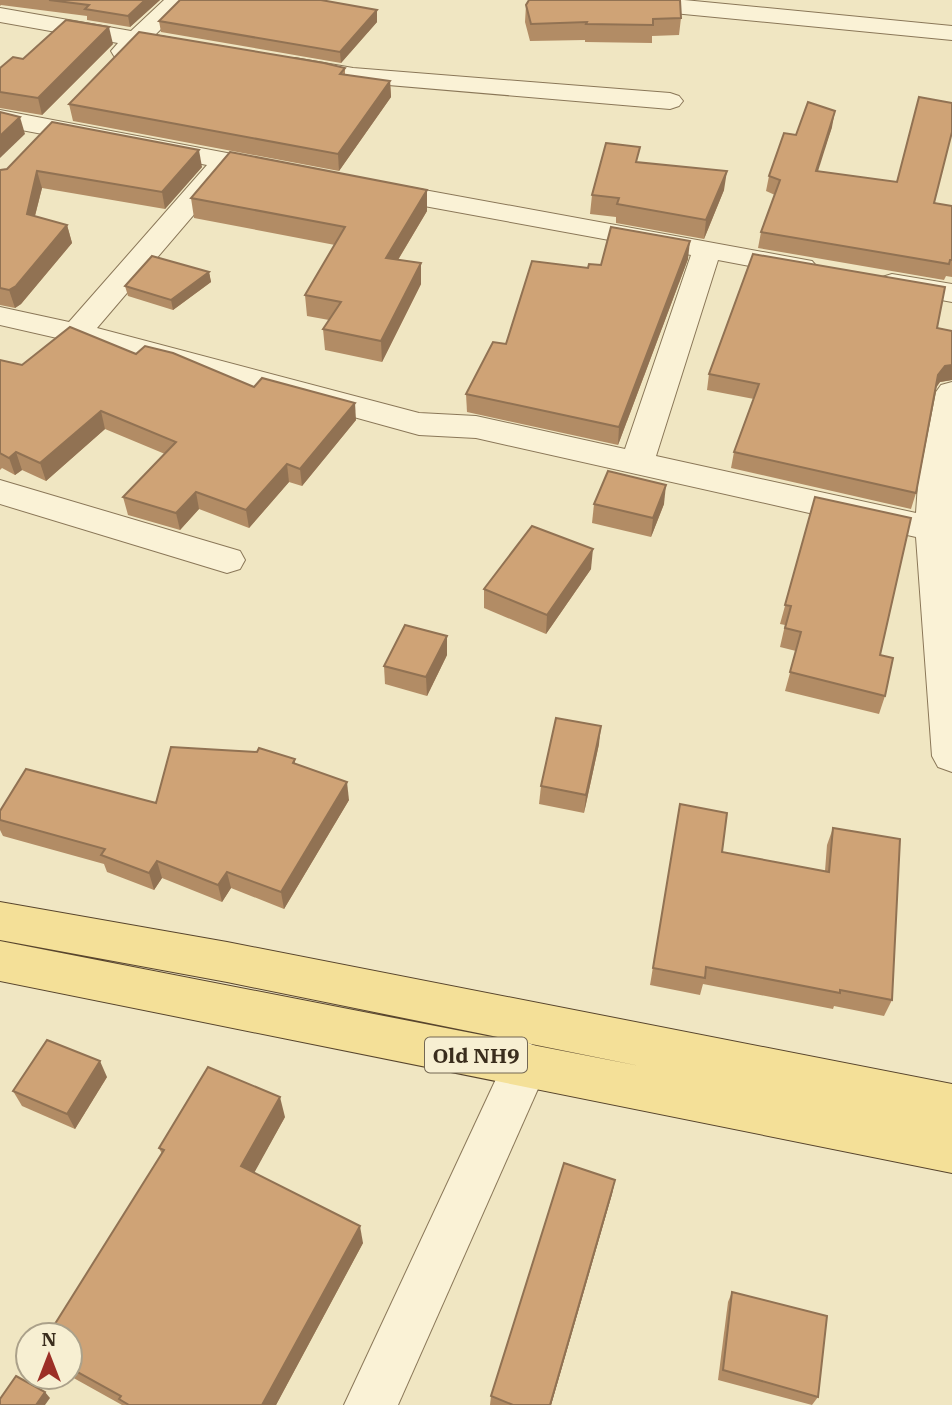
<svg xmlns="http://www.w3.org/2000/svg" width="952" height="1405" viewBox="0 0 952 1405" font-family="'IBM Plex Serif',serif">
  <rect width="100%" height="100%" fill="#f0e6c2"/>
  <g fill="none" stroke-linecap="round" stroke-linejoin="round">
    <g stroke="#8a7758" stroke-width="2">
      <g id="minor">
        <path d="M164,0H190L155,35L193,42L196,47L193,52L184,54L142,47C132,56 127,59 114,56L111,51L118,43L0,22V8L131,31Z"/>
        <polygon points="599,0 684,0 952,26 952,40 611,7 603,5"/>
        <polygon points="295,58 353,68 670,93 679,96 683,101 679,106 670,109 353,82 286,70 283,65 286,60"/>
        <polygon points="0,110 285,164 288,170 285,176 275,178 232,170 97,328 419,413 476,416 625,449 691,255 375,197 365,195 361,189 365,183 375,181 812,261 817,267 812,273 802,276 718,260 656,456 916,513 918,484 936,392 941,385 952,382 952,772 938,767 932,756 916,537 476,438 419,435 114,351 0,325 0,307 69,322 207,165 0,126"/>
        <polygon points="892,274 952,284 952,302 882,289 877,283 882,277"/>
        <polygon points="0,480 240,551 245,560 240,569 227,573 0,504"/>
        <polygon points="526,1042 542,1049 549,1064 398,1405 344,1405 510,1049"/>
      </g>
    </g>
    <g stroke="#58452d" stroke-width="2">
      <polygon id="major" points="0,902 227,942 952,1084 952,1173 0,981 0,941 640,1066 227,982 0,940"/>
    </g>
    <use href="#minor" fill="#faf2d6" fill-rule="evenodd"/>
    <use href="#major" fill="#f4e098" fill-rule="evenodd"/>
  </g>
  <g fill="#b28c65">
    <polygon points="0,0 160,0 130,27 87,20 87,16 1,5 0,6"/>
    <polygon points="526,5 681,18 679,35 652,36 652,43 585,42 585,40 530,41 525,22"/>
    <polygon points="377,10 377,22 341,63 161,32 159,21"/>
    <polygon points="113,44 42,115 0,108 0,68 23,59"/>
    <polygon points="345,68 345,75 390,81 391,97 339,171 73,121 69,104"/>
    <polygon points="832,127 817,171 934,203 952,206 952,277 946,276 944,280 758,248 761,232 775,195 766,191 769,176 796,135"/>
    <polygon points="639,162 724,190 704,239 616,223 616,217 590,214 592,195"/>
    <polygon points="202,167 165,209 42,188 35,216 67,225 72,243 21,304 15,308 0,305 0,170"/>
    <polygon points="191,198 427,211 398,260 421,263 421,284 382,362 325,350 323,329 329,320 307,316 305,295 335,245 194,218"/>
    <polygon points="688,259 618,445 467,412 466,394 506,344 588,268 601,265"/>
    <polygon points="209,272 211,282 173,310 128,296 125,286"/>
    <polygon points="937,328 952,331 952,380 940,382 936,388 916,493 911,509 731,468 734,452 754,399 707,390 709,374"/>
    <polygon points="136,354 254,387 356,420 302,486 289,482 249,528 199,509 180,530 128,515 123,497 165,454 105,429 46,481 22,470 15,475 2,468 0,470 0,360 22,365"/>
    <polygon points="815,497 885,696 879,714 785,691 796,651 780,647 785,625 780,624"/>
    <polygon points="594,504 664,504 651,537 592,523"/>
    <polygon points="591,569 546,634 484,608 484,589"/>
    <polygon points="447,655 427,696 385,684 384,666"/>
    <polygon points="599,744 584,813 539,804 541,786"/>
    <polygon points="295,759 295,764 349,800 284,909 231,888 222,902 162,878 154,890 107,872 104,864 3,836 0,830 0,811 156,803"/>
    <polygon points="680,804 722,852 825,871 827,845 833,828 892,1000 884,1016 834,1006 833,1009 703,984 700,995 650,985"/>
    <polygon points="107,1077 75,1129 22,1106 13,1091"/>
    <polygon points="285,1117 254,1172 363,1243 276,1405 122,1405 70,1376 70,1335 162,1154 159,1148"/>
    <polygon points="615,1180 612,1194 551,1405 490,1405 491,1396"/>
    <polygon points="732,1292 818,1397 812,1405 718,1380 728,1302"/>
  </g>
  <g fill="#917253">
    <polygon points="145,0 160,0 130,27 128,16"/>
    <polygon points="377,10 377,22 341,63 340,52"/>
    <polygon points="109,27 113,44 42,115 38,98"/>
    <polygon points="390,81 391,97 339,171 338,154"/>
    <polygon points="835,111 832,127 813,187 816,171"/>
    <polygon points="20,117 25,134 0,158 0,136"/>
    <polygon points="199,150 202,167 165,209 162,192"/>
    <polygon points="37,171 42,188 31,231 27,214"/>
    <polygon points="727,171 724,190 704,239 706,220"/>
    <polygon points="427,190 427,211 387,278 386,258"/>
    <polygon points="67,225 72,243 21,304 15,308 9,290"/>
    <polygon points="690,241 688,259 618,445 619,427"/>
    <polygon points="421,263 421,284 382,362 381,341"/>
    <polygon points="209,272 211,282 173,310 171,300"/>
    <polygon points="952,365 952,380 940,382 933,391 938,375 945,366"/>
    <polygon points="355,403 356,420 302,486 300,469"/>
    <polygon points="101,411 105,429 46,481 40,463"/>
    <polygon points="16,452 22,470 15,475 9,458"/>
    <polygon points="287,464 289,482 249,528 246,510"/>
    <polygon points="666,485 664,504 651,537 653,518"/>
    <polygon points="196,492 199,509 180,530 176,513"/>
    <polygon points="593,549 591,569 546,634 547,615"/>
    <polygon points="447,636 447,655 427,696 426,677"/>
    <polygon points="601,726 599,744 584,813 586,795"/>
    <polygon points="347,782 349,800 284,909 281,892"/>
    <polygon points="157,861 162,878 154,890 149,873"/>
    <polygon points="227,872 231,888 222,902 218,885"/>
    <polygon points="100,1061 107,1077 75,1129 67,1114"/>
    <polygon points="280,1097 285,1117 248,1184 241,1166"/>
    <polygon points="615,1180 612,1194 551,1405 550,1405"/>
    <polygon points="360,1226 363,1243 276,1405 262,1405"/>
    <polygon points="45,1392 50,1398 45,1405 36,1405"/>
  </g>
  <g fill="#cfa376" stroke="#917253" stroke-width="2">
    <polygon points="49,0 145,0 128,16 85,9 89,5"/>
    <polygon points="180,0 321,0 377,10 340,52 159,21"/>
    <polygon points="529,0 680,0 681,18 653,19 653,25 586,24 587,22 531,24 526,5"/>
    <polygon points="66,20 109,27 38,98 0,92 0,68 13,57 23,59"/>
    <polygon points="139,32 324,63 345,68 340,74 390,81 338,154 69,104"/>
    <polygon points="919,97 952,103 952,132 934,203 952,206 952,260 950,260 949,264 761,232 780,180 769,176 784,133 796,135 808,102 835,111 816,171 897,182"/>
    <polygon points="0,112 20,117 0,136"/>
    <polygon points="52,122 199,150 162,192 37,171 27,214 67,225 16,286 9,290 0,288 0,170 7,169"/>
    <polygon points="606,143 640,147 636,162 727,171 706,220 617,204 619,198 592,195"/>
    <polygon points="230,152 427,190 386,258 421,263 381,341 323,329 341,302 305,295 345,227 191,198"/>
    <polygon points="611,227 690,241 619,427 466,394 493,342 506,344 532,261 588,268 589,264 601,265"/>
    <polygon points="753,254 945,287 937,328 952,331 952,365 945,366 938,375 916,493 734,452 759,384 709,374"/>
    <polygon points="152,256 209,272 171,300 125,286"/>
    <polygon points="70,327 136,354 145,346 173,353 254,387 262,378 355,403 300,469 287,464 246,510 196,492 176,513 123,497 176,442 101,411 40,463 16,452 9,458 0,453 0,360 22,365"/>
    <polygon points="608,471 666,485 653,518 594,504"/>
    <polygon points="815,497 911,518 880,655 893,658 885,696 790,672 801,632 785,628 791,606 785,605"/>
    <polygon points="532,526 593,549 547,615 484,589"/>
    <polygon points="405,625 447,636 426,677 384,666"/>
    <polygon points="556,718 601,726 586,795 541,786"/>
    <polygon points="171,747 257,752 259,748 295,759 293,763 347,782 281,892 227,872 218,885 157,861 149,873 101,855 105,849 0,820 0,811 26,769 156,803"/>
    <polygon points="680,804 727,813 722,852 829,872 833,828 900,839 892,1000 840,990 840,993 706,967 705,978 653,968"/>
    <polygon points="47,1040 100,1061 67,1114 13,1091"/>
    <polygon points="208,1067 280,1097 241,1166 360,1226 262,1405 129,1405 119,1399 121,1396 70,1368 70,1335 48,1335 164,1150 159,1148"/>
    <polygon points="564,1163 615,1180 550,1405 513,1405 491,1396"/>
    <polygon points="732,1292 827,1316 818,1397 723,1370"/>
    <polygon points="16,1376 45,1392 36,1405 0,1405 0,1399"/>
  </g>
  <g text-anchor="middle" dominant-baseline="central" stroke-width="7" stroke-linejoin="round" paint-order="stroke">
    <rect fill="#f7efd2" stroke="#736753" stroke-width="2" x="425" y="1037.5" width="102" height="35" rx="5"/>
    <g font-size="21" font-weight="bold" fill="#3a2d1d">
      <text x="476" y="1055">Old NH9</text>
    </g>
  </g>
  <g transform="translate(49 1356)"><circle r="33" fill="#f7efd2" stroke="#aba18a" stroke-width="2"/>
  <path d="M0-5L12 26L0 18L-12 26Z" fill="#9c2f26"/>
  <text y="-10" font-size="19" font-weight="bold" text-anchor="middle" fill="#3a2d1d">N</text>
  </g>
</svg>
